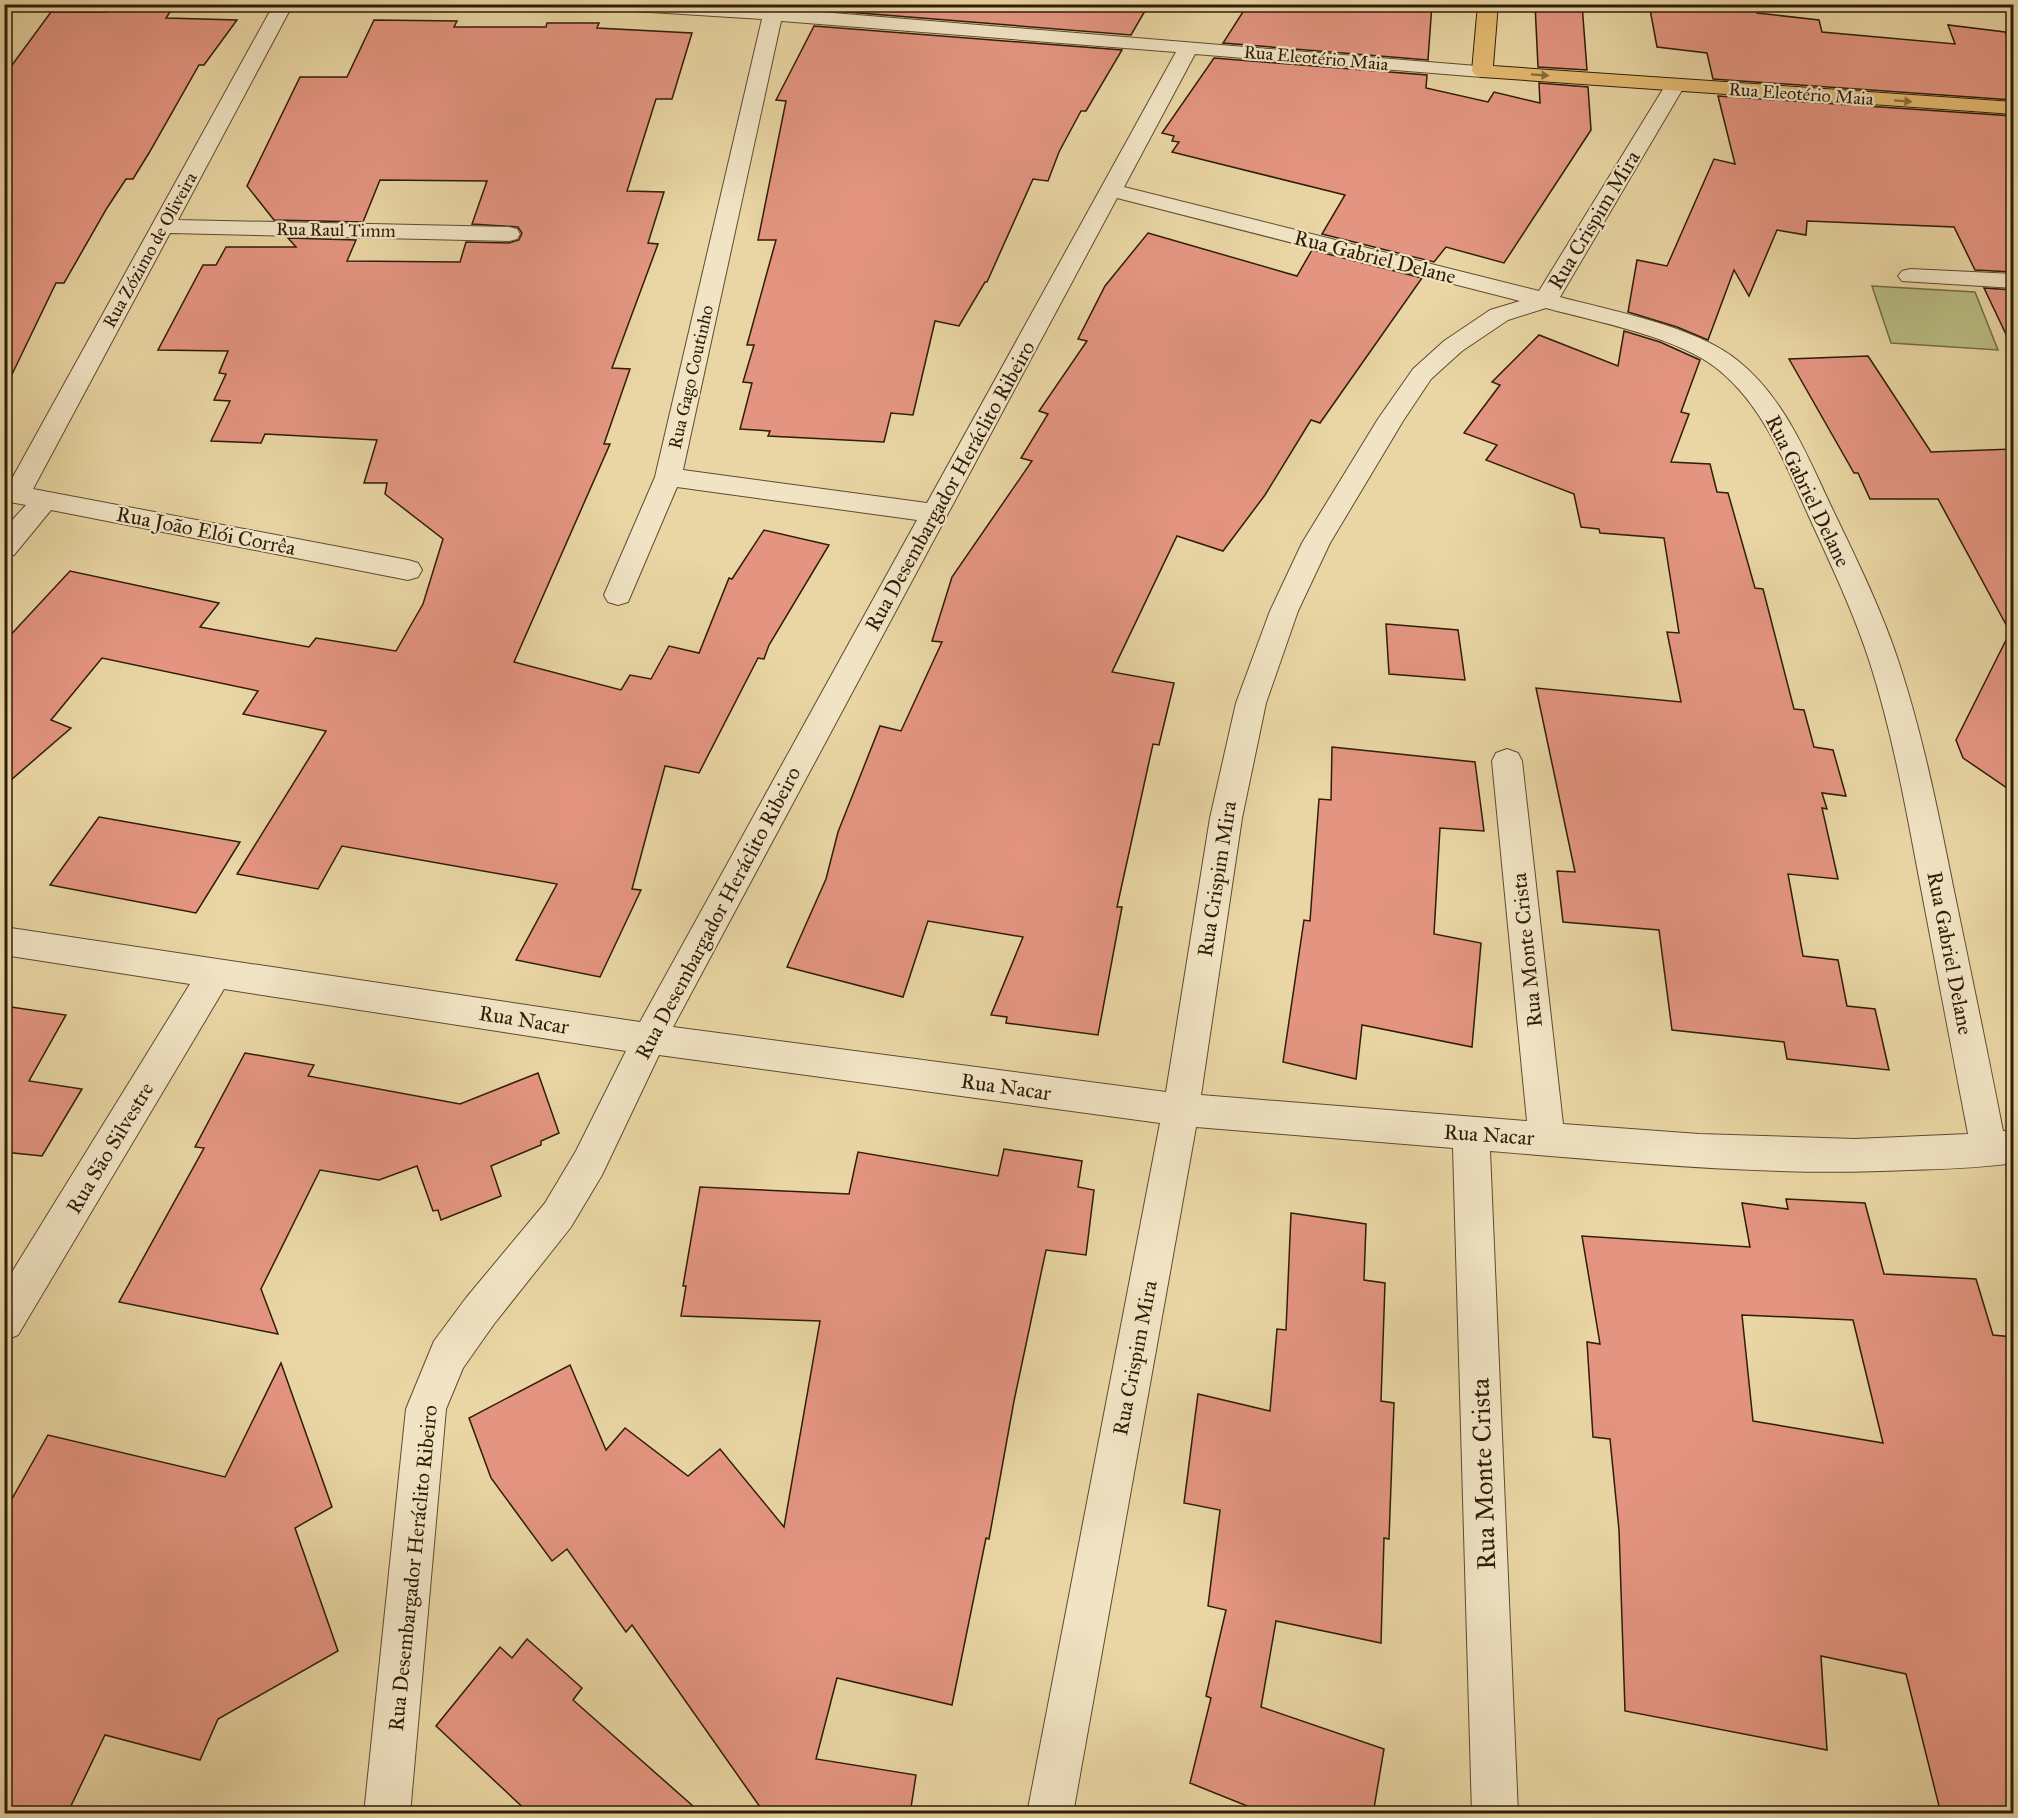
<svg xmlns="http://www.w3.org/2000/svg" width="2018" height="1818" viewBox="0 0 2018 1818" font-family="'IM FELL Great Primer',serif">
  <rect width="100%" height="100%" fill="#e9d6a4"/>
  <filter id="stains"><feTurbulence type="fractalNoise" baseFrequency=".00333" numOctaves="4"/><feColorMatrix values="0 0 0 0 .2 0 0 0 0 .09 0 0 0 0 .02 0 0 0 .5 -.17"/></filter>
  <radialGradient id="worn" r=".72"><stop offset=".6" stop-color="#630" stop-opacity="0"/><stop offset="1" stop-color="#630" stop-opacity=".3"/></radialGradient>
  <polygon fill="#b9bd84" stroke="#746d46" stroke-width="1.5" points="1872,286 1975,292 1998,350 1891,343"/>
  <g fill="#e49581" stroke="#2f1d08" stroke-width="1.5" fill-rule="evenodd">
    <polygon points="824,4 1149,4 1131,35 822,10"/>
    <polygon points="1248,4 1432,4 1428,60 1223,43"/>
    <polygon points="1535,4 1582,4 1587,70 1538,67"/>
    <polygon points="1649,4 1722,4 1755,7 1757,13 1819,20 1822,32 1955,44 1948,25 2005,32 2013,51 2013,100 1713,79 1707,53 1657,47"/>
    <polygon points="109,8 172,9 166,18 237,20 204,65 199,65 149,153 133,179 126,179 107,208 64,283 56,283 4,391 4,76 51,12 107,12"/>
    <polygon points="374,20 457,21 454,27 546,27 547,23 599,23 597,28 692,33 672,99 656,99 627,191 664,192 648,243 658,244 612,368 630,369 604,444 610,444 514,662 621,690 630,675 651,679 669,646 699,653 729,578 732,579 764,530 829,545 769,645 764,659 758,658 699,773 665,766 632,889 641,890 600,977 516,960 557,884 342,846 318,889 237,874 326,731 243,714 258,691 102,658 51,720 71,728 4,786 4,642 70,571 219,603 200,627 309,647 316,638 396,651 423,604 443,539 385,494 387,483 364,483 377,440 265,434 261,443 211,441 230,401 214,400 226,374 219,373 228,351 158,350 203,265 216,265 226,247 296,247 288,238 356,240 347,261 460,262 466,242 509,243 519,240 522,233 518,227 472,224 487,181 380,180 363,222 274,220 247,186 300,77 347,77"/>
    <polygon points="814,26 1122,50 1086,111 1081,111 1059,152 1048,181 1033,179 987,282 985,282 959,326 935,321 913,415 891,413 884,442 768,436 770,431 740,429 752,383 743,382 754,345 747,345 776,240 758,240 786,101 776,100"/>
    <polygon points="1214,58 1427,75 1426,88 1488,102 1494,92 1540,103 1539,83 1588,87 1591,130 1504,263 1446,247 1434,262 1322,234 1345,195 1172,152 1179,142 1172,141 1174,136 1162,133"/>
    <polygon points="1718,96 2013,116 2013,272 1975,270 1954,227 1807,221 1806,235 1777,230 1749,296 1734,270 1708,340 1677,327 1628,312 1637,260 1667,266 1714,159 1735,164"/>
    <polygon points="1148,233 1297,276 1312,250 1422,278 1320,423 1311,420 1265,495 1223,551 1177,536 1112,672 1174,683 1159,745 1153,744 1117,907 1122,907 1098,1035 1006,1023 1007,1017 991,1015 1023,937 928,921 903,997 787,967 826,879 838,832 880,726 901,731 942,642 932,641 952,577 1032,461 1021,458 1048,414 1039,411 1087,341 1078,339 1105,286"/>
    <polygon points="1984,288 2013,290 2013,349"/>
    <polygon points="1624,331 1660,342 1700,360 1681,412 1689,414 1671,462 1710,464 1717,492 1728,493 1755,588 1763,589 1794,709 1804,710 1814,747 1833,750 1846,796 1822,793 1827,809 1822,808 1838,879 1788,874 1803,956 1838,960 1847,1006 1875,1009 1889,1070 1787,1059 1784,1042 1672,1030 1659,930 1563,922 1557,871 1575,872 1536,688 1681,702 1667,632 1679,633 1664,538 1600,533 1599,529 1581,527 1574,494 1486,460 1497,445 1464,433 1500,385 1492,382 1539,335 1618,366"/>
    <polygon points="1868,356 1931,452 2013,449 2013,792 1963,758 1956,740 2010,632 1938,499 1870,499 1858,473 1854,473 1789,359"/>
    <polygon points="1386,624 1458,630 1465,680 1389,674"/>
    <polygon points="1332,747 1475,762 1484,831 1440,828 1434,934 1481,943 1472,1047 1362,1025 1356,1079 1283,1062 1304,920 1310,921 1319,799 1331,800"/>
    <polygon points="99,817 240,842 196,913 50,885"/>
    <polygon points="4,1006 66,1015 29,1081 82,1089 42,1156 4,1152"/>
    <polygon points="245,1053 314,1065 308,1076 460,1104 538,1073 559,1133 541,1141 541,1145 491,1166 501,1196 441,1220 438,1210 433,1211 417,1166 379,1180 320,1170 261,1289 278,1334 119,1302 204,1148 195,1147"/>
    <polygon points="1004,1149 1082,1161 1078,1187 1094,1190 1086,1255 1046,1250 1014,1401 989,1539 986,1538 952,1705 837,1678 816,1759 916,1775 910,1814 765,1814 632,1625 626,1632 567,1549 552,1561 491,1478 469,1418 570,1365 606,1450 625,1428 688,1476 720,1449 784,1527 820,1321 681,1316 686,1286 683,1286 700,1187 849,1194 858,1152 998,1176"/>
    <path d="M1786,1199L1865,1203L1884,1274L1976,1279L1993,1335L2013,1337V1814H1941L1906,1674L1821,1656L1827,1750L1625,1711L1619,1530L1610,1439L1593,1437L1587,1342L1600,1344L1582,1236L1750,1247L1742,1203L1788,1209ZM1742,1315L1853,1320L1883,1443L1753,1421Z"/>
    <polygon points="1291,1213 1366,1224 1364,1280 1385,1283 1381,1401 1394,1403 1389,1539 1384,1538 1381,1643 1276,1621 1261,1707 1384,1749 1373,1814 1267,1814 1190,1783 1211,1698 1206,1696 1226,1610 1208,1606 1220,1510 1184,1503 1198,1394 1270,1411 1277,1329 1286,1330"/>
    <polygon points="281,1363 332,1507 295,1528 338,1651 218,1719 200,1760 105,1735 67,1814 4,1814 4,1513 48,1435 225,1477"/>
    <polygon points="527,1639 582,1688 573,1700 702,1814 530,1814 436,1726 500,1647 512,1658"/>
  </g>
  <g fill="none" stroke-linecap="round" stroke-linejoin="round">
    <g stroke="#5e4b2f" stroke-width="2">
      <g id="minor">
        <polygon points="274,4 293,4 178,220 509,227 517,229 520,234 517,239 509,241 170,233 33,489 408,560 418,563 422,570 418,577 408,580 51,510 14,555 4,557 4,529 26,505 4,501 4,483 9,484"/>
        <path d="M610,4H717L764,8L765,4H785L784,9L1489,67L1492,71L1489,75L1482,77L1195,54L1124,187L1539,291L1668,81L1675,79L1682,81L1685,85L1560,297C1612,311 1695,326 1737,360C1783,396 1806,453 1830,504C1855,556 1881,608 1899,663C1923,736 1938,811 1953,886C1970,968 1987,1049 2003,1131L2014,1130V1163C1979,1168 1944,1169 1909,1170C1769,1177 1629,1162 1490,1151L1518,1814H1472L1453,1148L1196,1127L1073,1814H1027L1160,1123L659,1055L602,1175L571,1227L494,1324L463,1368L446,1409L410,1814H364L406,1409L434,1341L466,1298L545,1203L576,1151L626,1051L224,989L18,1335L4,1341V1285L190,984L4,955V927L640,1022L917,520L677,487L628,602L618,605L608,602L604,595L655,477L762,19L619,10L612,8ZM781,21L1176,52L927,503L683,470ZM1117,198L1520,301L1490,310L1444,341L1413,369L1378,419L1302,543L1270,611L1236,703L1210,818L1166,1092L673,1027ZM1546,308C1597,322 1680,337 1720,371C1763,407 1784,460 1806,510C1829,561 1853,610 1870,663C1893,735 1906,809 1920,883C1936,967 1952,1051 1968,1134L1855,1139L1699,1134L1563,1124L1522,761L1518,753L1507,749L1496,753L1492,761L1527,1121L1201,1095L1242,818L1266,703L1298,611L1330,543L1403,421L1431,379L1462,351L1508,320Z"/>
        <polygon points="1910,269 2014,274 2014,288 1902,281 1898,276 1902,271"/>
      </g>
    </g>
    <g stroke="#2f1d08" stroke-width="2">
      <polygon id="major" points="1478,4 1498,4 1493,66 2014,102 2014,114 1482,77 1475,75 1472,71"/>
    </g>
    <use href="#minor" fill="#f1e4c4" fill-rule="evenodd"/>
    <use href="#major" fill="#e4bb72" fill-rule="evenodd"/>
  </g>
  <defs><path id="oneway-solid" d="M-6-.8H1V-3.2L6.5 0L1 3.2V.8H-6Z" transform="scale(1.5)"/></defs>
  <g fill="#8a6c3d">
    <use href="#oneway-solid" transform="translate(1540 75) rotate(4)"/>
    <use href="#oneway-solid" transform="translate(1903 101) rotate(4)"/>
  </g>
  <g text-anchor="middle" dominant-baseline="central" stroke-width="4.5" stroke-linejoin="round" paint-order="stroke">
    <g font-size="18" fill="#2f1d08" stroke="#f1e4c4">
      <text transform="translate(1316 58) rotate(5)">Rua Eleotério Maia</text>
      <text transform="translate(1801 94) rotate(4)">Rua Eleotério Maia</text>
      <text transform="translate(336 230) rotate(1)">Rua Raul Timm</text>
      <text transform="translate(150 250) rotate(-61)">Rua Zózimo de Oliveira</text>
      <text transform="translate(691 377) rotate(-77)">Rua Gago Coutinho</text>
    </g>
    <g font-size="21" fill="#2f1d08" stroke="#f1e4c4">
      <text transform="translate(1594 220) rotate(-59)">Rua Crispim Mira</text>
      <text transform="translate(1375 257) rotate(14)">Rua Gabriel Delane</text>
      <text transform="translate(950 486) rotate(-61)">Rua Desembargador Heráclito Ribeiro</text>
      <text transform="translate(1808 491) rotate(64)">Rua Gabriel Delane</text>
      <text transform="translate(206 531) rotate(11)">Rua João Elói Corrêa</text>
      <text transform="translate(1217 879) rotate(-81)">Rua Crispim Mira</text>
      <text transform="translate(718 913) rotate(-62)">Rua Desembargador Heráclito Ribeiro</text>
      <text transform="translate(1527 950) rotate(-96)">Rua Monte Crista</text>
      <text transform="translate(1950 953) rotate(79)">Rua Gabriel Delane</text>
      <text transform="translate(524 1020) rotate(9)">Rua Nacar</text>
      <text transform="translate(1006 1087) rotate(8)">Rua Nacar</text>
      <text transform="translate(1489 1135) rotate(4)">Rua Nacar</text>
      <text transform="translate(110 1148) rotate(-59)">Rua São Silvestre</text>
      <text transform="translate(1135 1358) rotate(-79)">Rua Crispim Mira</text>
      <text transform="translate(413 1568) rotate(-84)">Rua Desembargador Heráclito Ribeiro</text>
    </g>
    <g font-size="26" fill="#2f1d08" stroke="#f1e4c4">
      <text transform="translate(1483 1474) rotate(-92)">Rua Monte Crista</text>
    </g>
  </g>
  <rect width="2018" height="1818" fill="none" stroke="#e9d6a4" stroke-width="24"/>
  <rect x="6" y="6" width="2006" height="1806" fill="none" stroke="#2f1d08" stroke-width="3"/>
  <rect x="12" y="12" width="1994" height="1794" fill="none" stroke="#2f1d08" stroke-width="1.5"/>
  <rect width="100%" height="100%" filter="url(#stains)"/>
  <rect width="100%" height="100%" fill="url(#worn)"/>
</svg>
